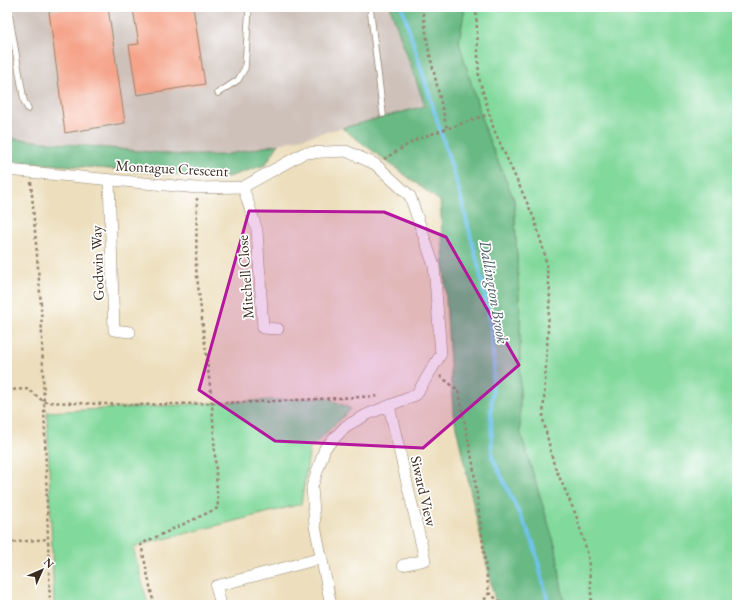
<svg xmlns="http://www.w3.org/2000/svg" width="744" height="612" viewBox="0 0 744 612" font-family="'EB Garamond',serif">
  <rect width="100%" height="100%" fill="#fff"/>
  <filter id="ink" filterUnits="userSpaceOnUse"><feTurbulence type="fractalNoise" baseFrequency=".025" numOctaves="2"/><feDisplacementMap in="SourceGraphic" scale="8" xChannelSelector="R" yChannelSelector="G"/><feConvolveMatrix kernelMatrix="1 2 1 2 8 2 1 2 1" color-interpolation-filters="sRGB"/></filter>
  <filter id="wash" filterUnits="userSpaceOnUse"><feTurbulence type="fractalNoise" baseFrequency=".012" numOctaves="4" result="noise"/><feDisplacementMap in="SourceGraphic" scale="16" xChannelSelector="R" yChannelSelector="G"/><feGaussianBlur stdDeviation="0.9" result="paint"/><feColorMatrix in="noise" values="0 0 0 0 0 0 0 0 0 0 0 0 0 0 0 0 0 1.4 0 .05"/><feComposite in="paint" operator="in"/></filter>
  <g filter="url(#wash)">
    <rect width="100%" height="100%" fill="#eddfbd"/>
    <polygon fill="#cec1ba" points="7,7 390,7 425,106 279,144 224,155 180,155 120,151 7,138"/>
    <g fill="#82d99c" stroke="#5e825d">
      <polygon points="465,7 737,7 737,605 564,605 556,549 520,431 520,317 514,200 485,130 459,42"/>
      <polygon points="326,397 351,409 310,448 301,504 133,547 148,605 54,605 47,412"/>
    </g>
    <g fill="#69b984" stroke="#527251">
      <polygon points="390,7 465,7 459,42 485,130 514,200 520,317 520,431 556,549 564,605 496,605 453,413 440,201 342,128 425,106"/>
      <polygon points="7,138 180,155 224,155 279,144 265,165 225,178 7,161"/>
    </g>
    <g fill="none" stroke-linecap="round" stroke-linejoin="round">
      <polyline stroke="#6fc3eb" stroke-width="4" points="402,7 458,187 480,272 490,323 494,364 491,412 492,457 533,542 549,605"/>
    </g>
    <g id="blocks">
      <g fill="#f5a389">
        <polygon points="81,7 108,7 125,123 65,133 49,11"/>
        <polygon points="125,7 193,7 205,84 137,95 129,45 139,44 133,9 126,10"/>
      </g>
    </g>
  </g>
  <g filter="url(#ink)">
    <use href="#blocks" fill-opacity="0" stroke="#94846e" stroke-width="1"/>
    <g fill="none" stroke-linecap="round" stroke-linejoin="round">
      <g stroke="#94846e" stroke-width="7">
        <g id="lane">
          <polyline points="8,7 24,101 28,109"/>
          <polyline points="370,7 383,114"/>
          <polyline points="218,93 238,80 245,68 249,7"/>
        </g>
      </g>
      <g stroke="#94846e" stroke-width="12">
        <g id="street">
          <polyline points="7,170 197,188 243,187 304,153 346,151 375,164 410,196 434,266 441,354 416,395 368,414 346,426 325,448 312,487 315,526 331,605"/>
          <polyline points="109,180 114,330 130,332"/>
          <polyline points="243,187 257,230 263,328 278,329"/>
          <polyline points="389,406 425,560 403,565"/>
          <polyline points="221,605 216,586 322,558"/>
        </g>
      </g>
      <g stroke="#94846e" stroke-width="2.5" stroke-dasharray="3 3" stroke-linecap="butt">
        <polyline points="422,7 429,51 447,129"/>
        <polyline points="476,7 479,78 494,130 534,218 545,255 550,292 543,419 554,465 576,515 588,555 592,605"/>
        <polyline points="384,159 417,139 489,114"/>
        <polyline points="31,182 41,305 50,605"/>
        <polyline points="440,376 458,390 473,464 489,593 504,605"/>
        <polyline points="7,390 28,389 44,402 136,405 257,402 380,396"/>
        <polyline points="7,543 47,539"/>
        <polyline points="154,605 141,544 218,508 212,403 196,268 197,198"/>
        <polyline points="481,605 489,593"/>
      </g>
      <use href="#lane" stroke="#fff" stroke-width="5.5"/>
      <use href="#street" stroke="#fff" stroke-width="11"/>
    </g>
  </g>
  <path fill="#b5179e" fill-opacity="0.2" stroke="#b5179e" stroke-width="3" stroke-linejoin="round" d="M249,211L384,212L446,237L519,365L423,448L275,441L199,390Z"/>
  <g text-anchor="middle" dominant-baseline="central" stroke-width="3.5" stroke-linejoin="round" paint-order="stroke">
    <g font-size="15" fill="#3b2a1e" stroke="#fff">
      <text transform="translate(172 168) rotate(3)">Montague Crescent</text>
      <text transform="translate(97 263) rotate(-92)">Godwin Way</text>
      <text transform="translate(245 277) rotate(-94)">Mitchell Close</text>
      <text transform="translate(424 491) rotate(77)">Siward View</text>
    </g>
    <g font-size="16" font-style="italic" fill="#4d6066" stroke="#fff">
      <text transform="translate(494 292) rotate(80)">Dallington Brook</text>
    </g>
  </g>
  <rect width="744" height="612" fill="none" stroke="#fff" stroke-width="24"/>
  <g transform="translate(42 570) rotate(45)" stroke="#ffffff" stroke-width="3" paint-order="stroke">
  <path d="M0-3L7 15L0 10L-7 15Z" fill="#3b2a1e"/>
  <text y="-6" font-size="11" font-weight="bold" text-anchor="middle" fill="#3b2a1e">N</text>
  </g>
</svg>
